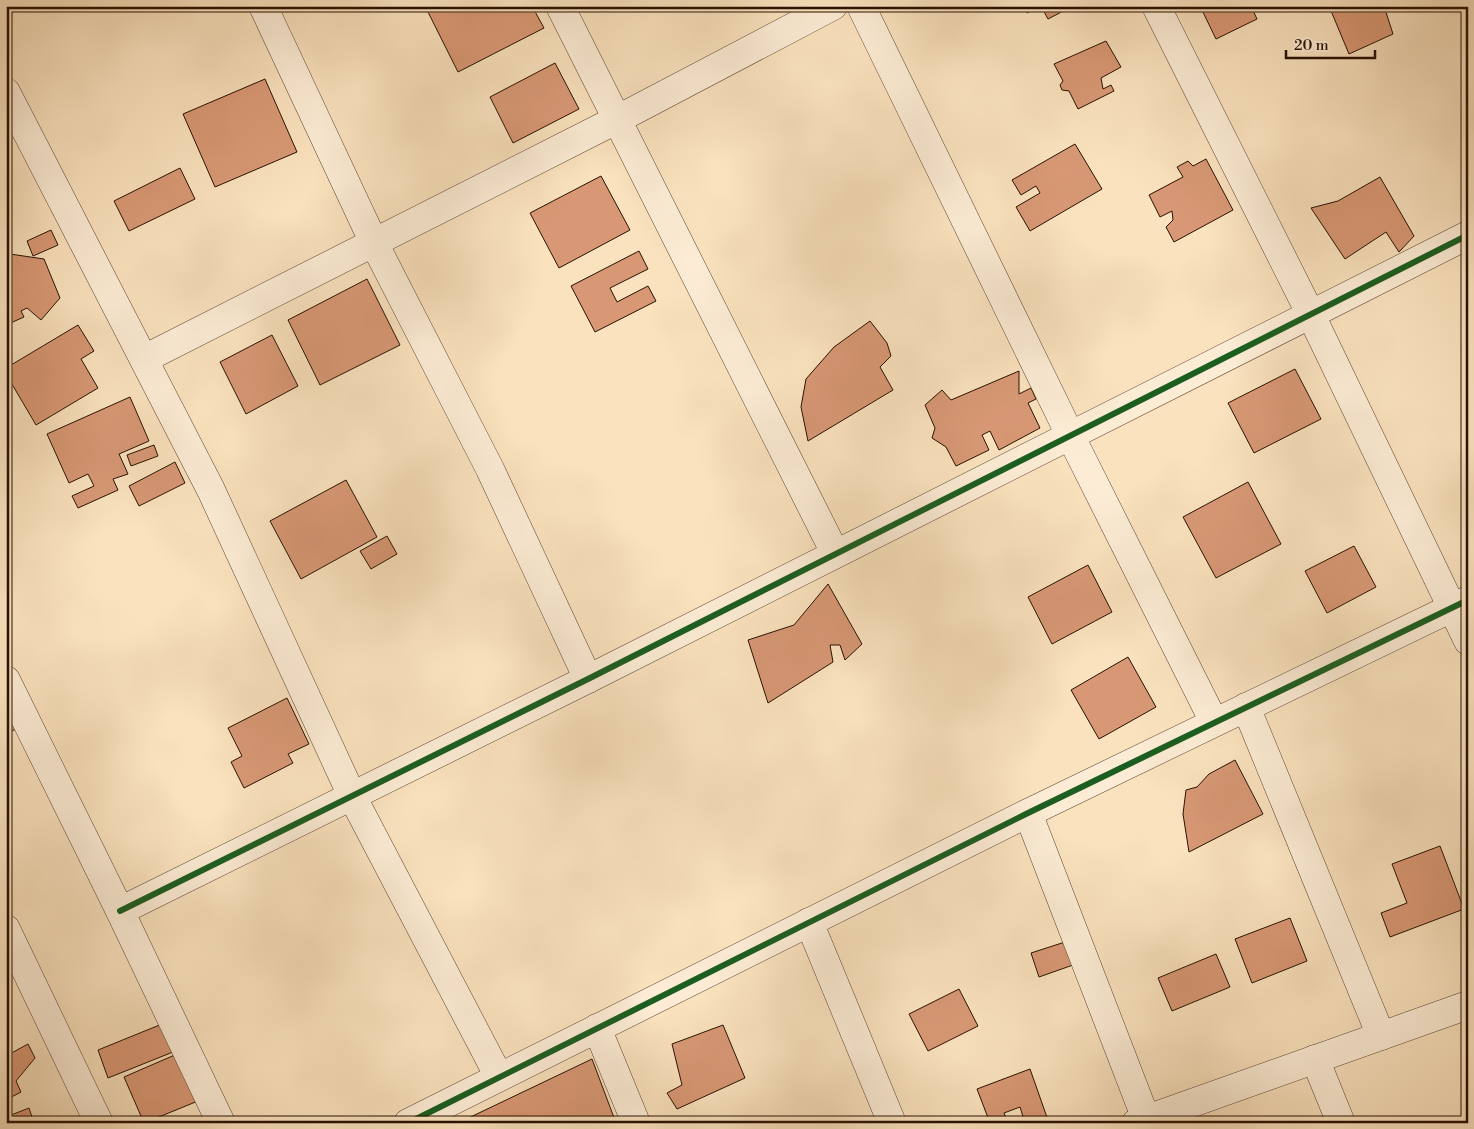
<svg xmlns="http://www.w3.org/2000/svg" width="1474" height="1129" viewBox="0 0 1474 1129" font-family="'Libre Bodoni',serif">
  <rect width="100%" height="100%" fill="#fae2be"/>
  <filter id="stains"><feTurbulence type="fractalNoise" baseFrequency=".004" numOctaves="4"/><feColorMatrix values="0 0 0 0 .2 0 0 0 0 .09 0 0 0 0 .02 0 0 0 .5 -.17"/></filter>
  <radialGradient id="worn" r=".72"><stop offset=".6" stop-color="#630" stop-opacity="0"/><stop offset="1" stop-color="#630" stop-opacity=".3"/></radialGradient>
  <g fill="#d89875" stroke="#281100">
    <polygon points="425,6 532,6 544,28 458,72"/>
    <polygon points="1024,6 1040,6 1027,13"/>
    <polygon points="1041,6 1073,6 1048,19"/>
    <polygon points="1200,6 1251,6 1257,19 1216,39"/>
    <polygon points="1329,6 1384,6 1393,34 1349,54"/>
    <polygon points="1106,41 1121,67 1101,78 1103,89 1111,85 1114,91 1078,109 1069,91 1062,90 1060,85 1063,81 1054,64"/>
    <polygon points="555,63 579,109 513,143 490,97"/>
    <polygon points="265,79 297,152 215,187 183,114"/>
    <polygon points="1075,144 1102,189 1030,231 1016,207 1040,193 1036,186 1021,195 1012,180"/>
    <polygon points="1206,159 1233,210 1174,242 1166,227 1173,220 1172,211 1160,217 1149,195 1183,177 1177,167 1188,161 1193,166"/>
    <polygon points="180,168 195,199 129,231 114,201"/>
    <polygon points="601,176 630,230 559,268 530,213"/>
    <polygon points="1380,177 1414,236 1399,252 1386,232 1345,259 1311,208 1338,201"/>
    <polygon points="51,230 58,245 33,256 27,241"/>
    <polygon points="639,251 648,269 610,288 617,302 648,286 656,301 595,332 571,286"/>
    <polygon points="10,254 44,259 60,298 41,320 27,308 21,311 24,317 6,325 6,256"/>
    <polygon points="367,279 400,345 320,385 288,320"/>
    <polygon points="870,321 887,343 891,356 880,367 893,390 808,441 801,407 806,379 834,347"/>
    <polygon points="78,325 94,351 81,359 98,388 36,425 6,374 6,368"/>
    <polygon points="272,335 298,386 246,414 220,362"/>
    <polygon points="1295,369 1321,419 1254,453 1228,403"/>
    <polygon points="1019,371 1019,394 1031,388 1036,399 1028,403 1040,428 999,450 990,431 982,435 989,450 956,466 946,447 932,438 935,428 925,405 942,390 951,400"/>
    <polygon points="130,397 149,441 119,454 128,474 113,479 118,490 78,508 72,496 94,486 88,474 69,483 47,434"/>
    <polygon points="154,445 158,456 131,466 127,455"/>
    <polygon points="175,462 185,483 139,506 129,486"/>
    <polygon points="346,480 377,537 301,579 270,521"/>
    <polygon points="1248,482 1281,544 1216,578 1183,517"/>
    <polygon points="387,536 397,554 371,569 360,551"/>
    <polygon points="1354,546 1376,587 1327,613 1305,571"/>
    <polygon points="1088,565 1112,612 1052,644 1028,597"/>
    <polygon points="828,584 862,644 845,660 840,645 830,645 833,662 768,703 748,640 794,625"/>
    <polygon points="1128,657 1156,707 1099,739 1071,690"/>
    <polygon points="287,698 309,744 288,754 293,763 244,788 231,762 242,756 228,728"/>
    <polygon points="6,705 18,728 6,734"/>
    <polygon points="1235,760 1263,814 1189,852 1183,814 1186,790 1197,787 1209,774"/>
    <polygon points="1440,846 1464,909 1390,937 1381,913 1407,903 1392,864"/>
    <polygon points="1290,918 1307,961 1252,983 1235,939"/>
    <polygon points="1065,942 1073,965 1039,977 1031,953"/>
    <polygon points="1216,954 1230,987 1172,1011 1158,978"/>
    <polygon points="959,989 978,1026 928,1051 909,1014"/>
    <polygon points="162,1024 173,1052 108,1078 98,1050"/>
    <polygon points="723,1025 745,1078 677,1109 667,1093 682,1085 672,1044"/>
    <polygon points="28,1044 35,1058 16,1081 21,1092 6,1100 6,1056"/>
    <polygon points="177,1054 198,1101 144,1123 124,1077"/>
    <polygon points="592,1059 616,1123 458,1123"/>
    <polygon points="1030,1069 1049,1123 1025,1123 1020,1107 1004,1113 1008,1123 990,1123 977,1089"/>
    <polygon points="29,1108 34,1123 6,1123 6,1117"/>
  </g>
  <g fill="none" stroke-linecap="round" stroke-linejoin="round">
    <g stroke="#5c4530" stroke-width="29">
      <g id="minor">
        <polyline points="263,6 374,243 490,469 588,679"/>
        <polyline points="560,6 835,553"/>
        <polyline points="861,6 1071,437 1214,722"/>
        <polyline points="1156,6 1311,315 1468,641"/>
        <polyline points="6,92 211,490 352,796 499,1077"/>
        <polyline points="144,359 618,119 833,6"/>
        <polyline points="6,680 120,911 221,1123"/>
        <polyline points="1246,707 1381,1036"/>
        <polyline points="1028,813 1146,1119"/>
        <polyline points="120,911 588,679 1468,235"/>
        <polyline points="809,922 892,1123"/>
        <polyline points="6,929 99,1123"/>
        <polyline points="597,1028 636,1123"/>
        <polyline points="1315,1059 1341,1123"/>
        <polyline points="408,1123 1028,813 1468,600"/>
        <polyline points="1136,1123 1468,1005"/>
      </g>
    </g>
    <use href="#minor" stroke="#fcecd5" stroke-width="28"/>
    <g stroke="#fcecd5" stroke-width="9">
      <g id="cycleway">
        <polyline points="120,911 588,679 1468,235"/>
        <polyline points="408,1123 1028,813 1468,600"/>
      </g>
    </g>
    <use href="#cycleway" stroke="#1b5e20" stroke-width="6"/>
  </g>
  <rect width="1474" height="1129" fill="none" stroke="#fae2be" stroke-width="25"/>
  <rect x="8" y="8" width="1459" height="1114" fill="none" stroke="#281100" stroke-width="2.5"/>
  <rect x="12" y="12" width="1449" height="1104" fill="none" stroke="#281100"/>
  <path d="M1286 50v8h89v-8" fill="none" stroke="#281100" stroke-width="2.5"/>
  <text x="1294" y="50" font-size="15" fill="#281100" stroke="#fcecd5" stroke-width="4" paint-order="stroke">20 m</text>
  <rect width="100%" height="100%" filter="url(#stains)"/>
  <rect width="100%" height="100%" fill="url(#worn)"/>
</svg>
